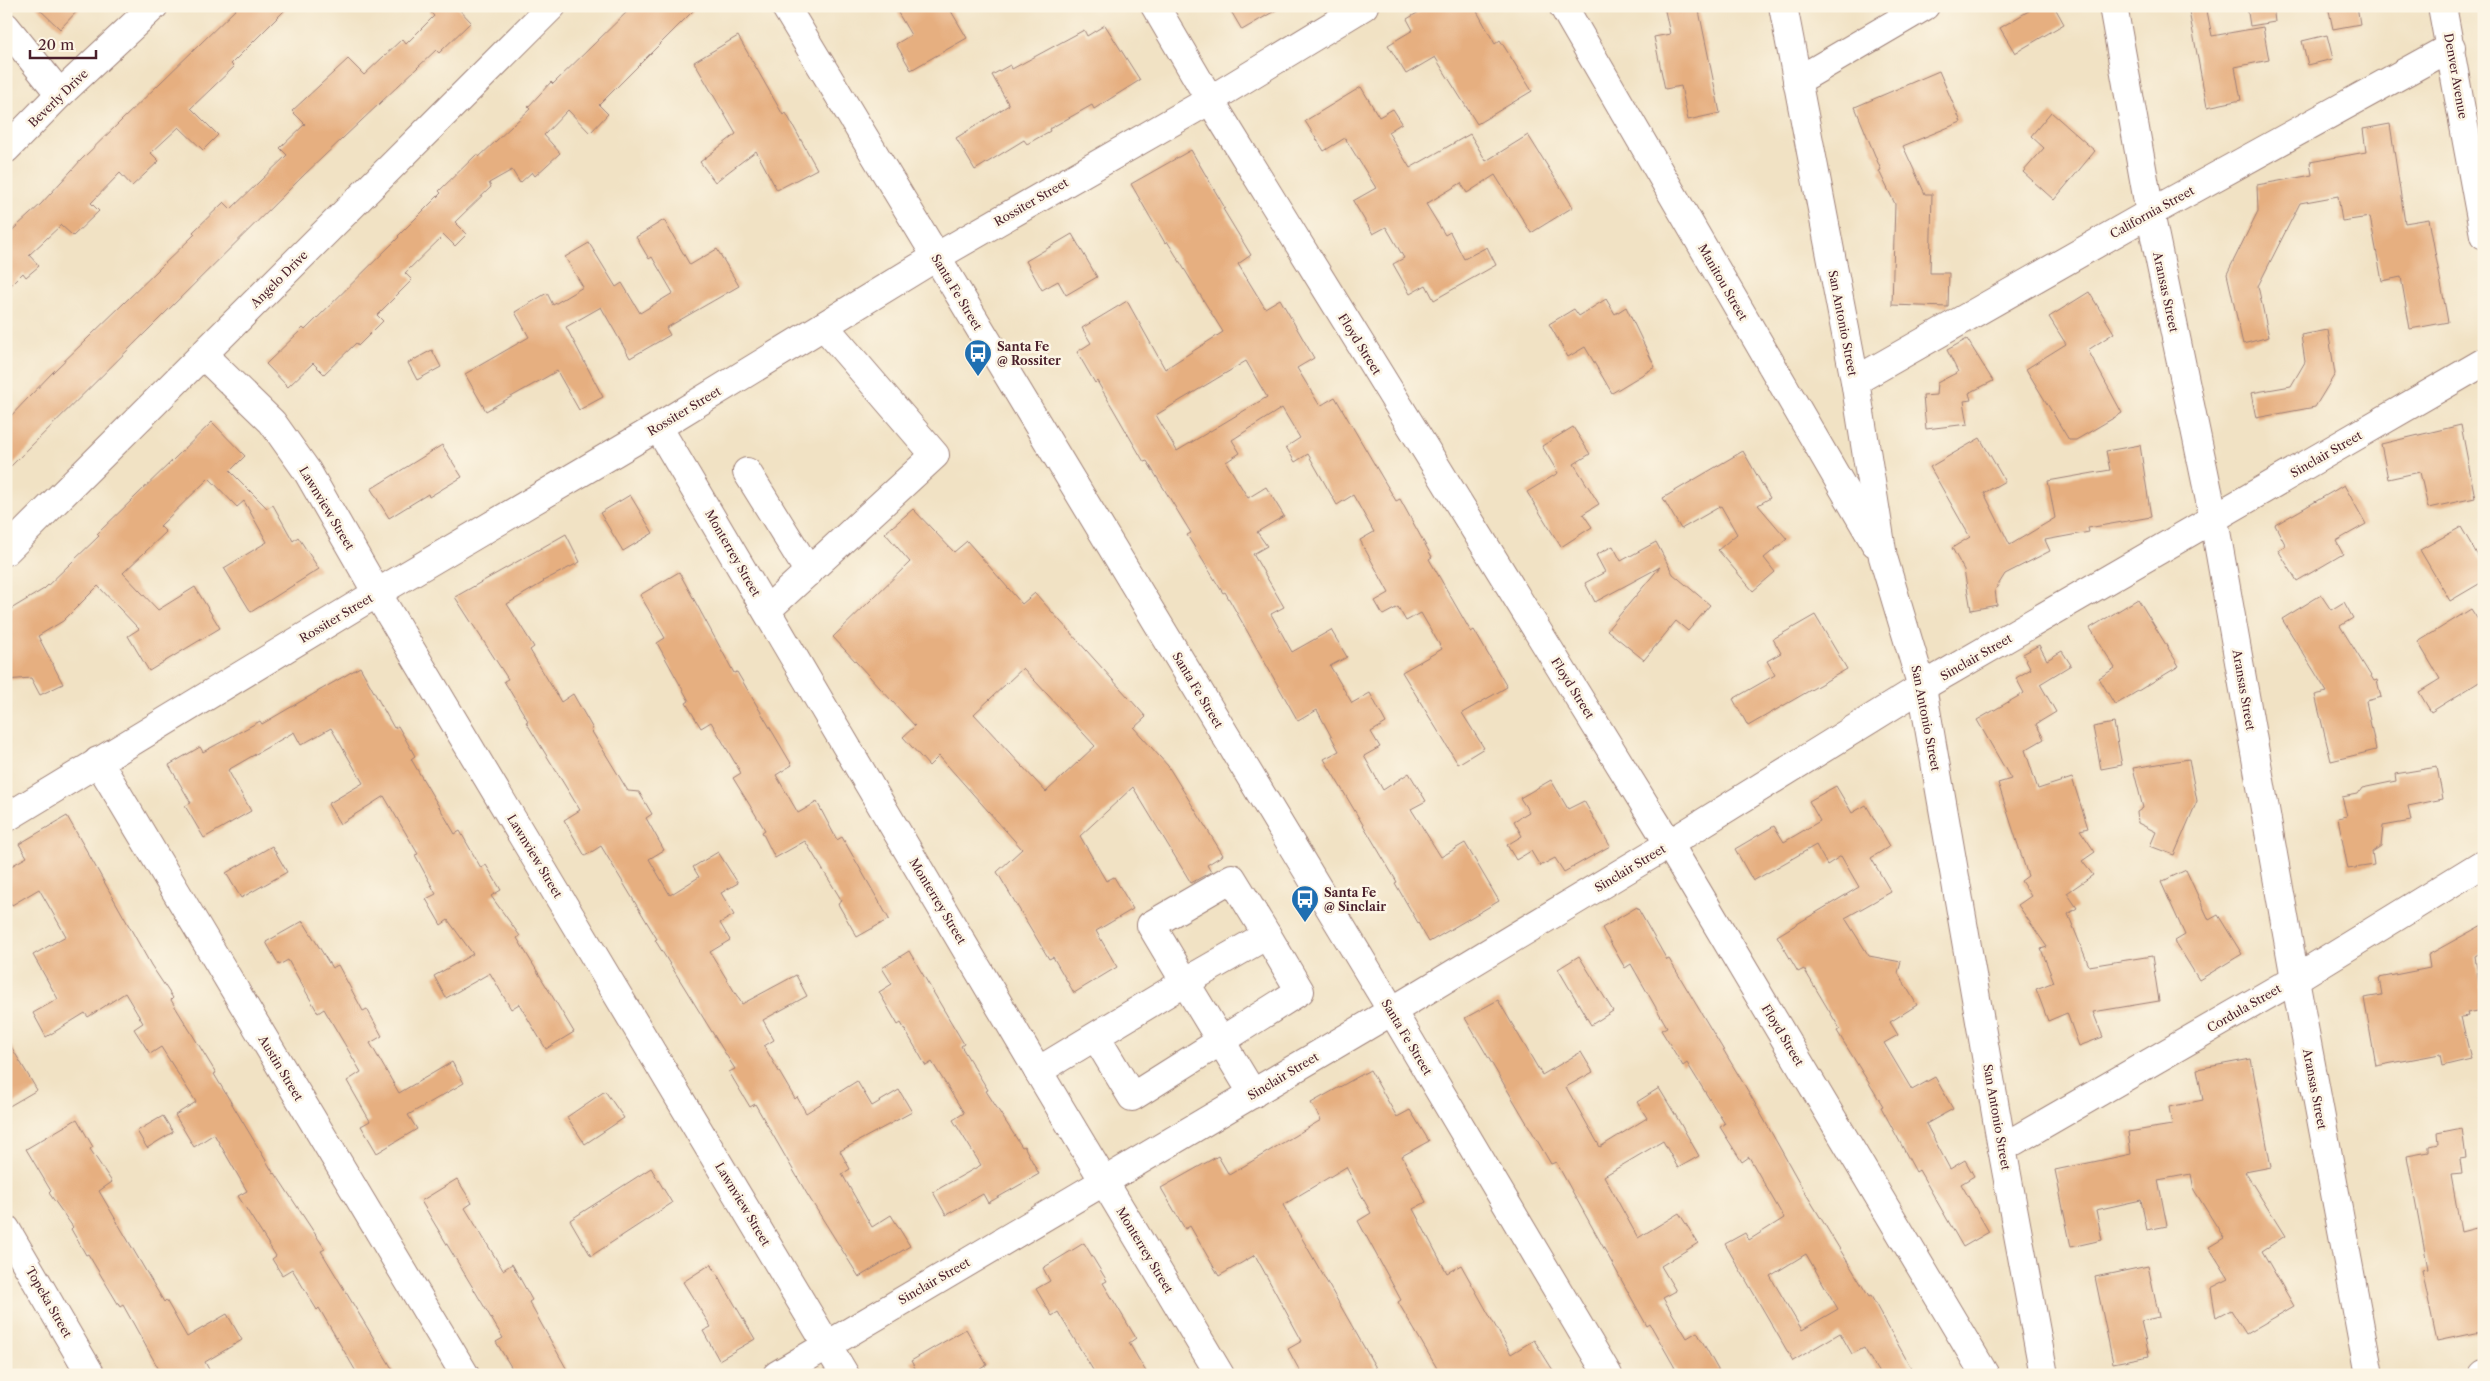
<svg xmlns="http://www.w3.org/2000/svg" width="2490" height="1381" viewBox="0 0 2490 1381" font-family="'Libre Caslon Text',serif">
  <rect width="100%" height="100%" fill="#fcf5e5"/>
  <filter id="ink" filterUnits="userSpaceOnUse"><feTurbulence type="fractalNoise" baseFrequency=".02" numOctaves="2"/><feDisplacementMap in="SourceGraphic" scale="10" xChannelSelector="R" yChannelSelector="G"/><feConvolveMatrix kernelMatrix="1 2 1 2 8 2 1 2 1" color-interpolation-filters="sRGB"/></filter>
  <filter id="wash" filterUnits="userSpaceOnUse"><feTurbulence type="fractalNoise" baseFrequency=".0096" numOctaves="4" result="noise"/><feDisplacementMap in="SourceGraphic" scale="20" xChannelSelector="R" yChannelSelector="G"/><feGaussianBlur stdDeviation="1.12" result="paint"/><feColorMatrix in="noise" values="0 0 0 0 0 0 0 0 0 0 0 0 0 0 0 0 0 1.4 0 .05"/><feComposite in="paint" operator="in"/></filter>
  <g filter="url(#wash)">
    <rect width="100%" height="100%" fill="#f1e2c4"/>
    <g id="blocks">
      <g fill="#e6af80" fill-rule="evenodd">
        <polygon points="36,6 82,6 60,29"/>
        <polygon points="239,6 289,6 231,64 234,67 191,108 218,135 203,150 179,127 151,153 159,161 132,186 120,173 91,203 99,211 73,236 61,225 29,255 39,266 26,277 23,273 6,290 6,236 41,204 81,160"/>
        <polygon points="425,6 456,6 471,22 439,53 436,50 305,174 6,471 6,421 53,372 195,234 193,232 224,202 231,209 287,155 280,148 305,124 292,111 348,59 364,75 402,39 406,44 434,16"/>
        <polygon points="633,6 698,6 599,105 608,114 590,133 568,110 544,135 560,153 535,176 532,172 520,183 512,170 489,183 491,187 455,222 467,234 455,246 444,235 405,273 412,280 377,315 383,321 358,346 356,343 324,374 313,363 288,387 266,364 303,328 305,330 399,237 398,236 441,193 439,191 477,154 479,157 530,109 528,107 551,82 553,84"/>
        <polygon points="894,6 948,6 967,38 911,70 896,44 911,35"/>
        <polygon points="1228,6 1283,6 1242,30"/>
        <polygon points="1429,6 1474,6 1495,44 1500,40 1532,91 1477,124 1435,57 1406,74 1388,45 1413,30 1407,19"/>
        <polygon points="1664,6 1698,6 1720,113 1688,120 1681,86 1665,89 1654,37 1670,34"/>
        <polygon points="2037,6 2054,6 2064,24 2015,53 2000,28"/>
        <polygon points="2188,6 2206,6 2212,36 2263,27 2269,60 2235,67 2241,100 2207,107"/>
        <polygon points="2247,6 2273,6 2275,22 2250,26"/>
        <polygon points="2328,6 2357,6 2360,24 2333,29"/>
        <polygon points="1105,25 1140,80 1094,109 1092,105 1049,129 1050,131 1027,144 1024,140 975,170 956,138 1009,105 992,75 1010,65 1012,69 1084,30 1087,36"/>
        <polygon points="2327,35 2333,59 2308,65 2302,41"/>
        <polygon points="738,36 783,115 786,113 817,169 777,190 756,151 715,182 700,162 736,134 694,62"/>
        <polygon points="1939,71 1961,122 1903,146 1925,194 1932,194 1930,273 1949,273 1948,307 1892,305 1895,204 1879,171 1881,170 1855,107"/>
        <polygon points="1361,87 1379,117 1393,109 1402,123 1388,132 1410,168 1470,134 1486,161 1528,135 1573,207 1531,233 1495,175 1467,193 1461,183 1426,204 1445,235 1450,232 1464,259 1487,247 1496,265 1434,300 1426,285 1410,294 1393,264 1404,258 1386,227 1373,234 1353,201 1376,188 1345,138 1324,151 1305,121"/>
        <polygon points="2051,112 2095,151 2054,200 2023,172 2044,148 2031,136"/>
        <polygon points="2390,124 2405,223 2429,219 2448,322 2410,329 2401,277 2382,281 2370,217 2342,221 2338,196 2300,203 2258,286 2269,337 2243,344 2227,274 2258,211 2257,185 2312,175 2310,162 2366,152 2363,129"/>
        <path d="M1191,150L1225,208L1223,209L1251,255L1238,264L1265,308L1280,299L1314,358L1297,368L1320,406L1335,397L1396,501L1400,499L1432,557L1429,559L1471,632L1474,630L1507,687L1462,713L1484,748L1458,764L1402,672L1442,649L1421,613L1406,621L1398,607L1383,615L1375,601L1389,593L1360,540L1374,532L1353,495L1337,505L1308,454L1295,462L1286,447L1300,438L1282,408L1232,440L1240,453L1226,462L1248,498L1266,487L1284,516L1257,532L1267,546L1253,554L1284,607L1271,614L1292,652L1331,630L1347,657L1330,666L1352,703L1370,693L1386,723L1371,732L1380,747L1364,756L1383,790L1409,773L1426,801L1411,809L1441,857L1465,843L1499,901L1429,942L1395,883L1397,882L1324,759L1339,751L1317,710L1298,721L1225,592L1223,593L1187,535L1191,533L1147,461L1144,462L1097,381L1095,383L1077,352L1091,343L1082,328L1127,301L1165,369L1223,332L1167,241L1165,243L1131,184ZM1246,361L1267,397L1177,451L1156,415Z"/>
        <polygon points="664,220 690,265 717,249 739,286 666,328 670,335 630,358 601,307 566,327 603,397 579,410 557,371 486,411 465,374 529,337 515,312 547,293 553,305 583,287 565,257 589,243 616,287 622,283 640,313 673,293 652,257 649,259 636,237"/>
        <polygon points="1072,234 1097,277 1066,295 1058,281 1042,290 1026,261"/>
        <polygon points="2089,292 2114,333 2088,350 2122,413 2076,440 2069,440 2026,369 2066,344 2049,317"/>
        <polygon points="1606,299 1615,314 1626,307 1655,367 1612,393 1585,347 1568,357 1549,324 1574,309 1579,316"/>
        <polygon points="2328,330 2335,374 2315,407 2256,418 2251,393 2291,386 2305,362 2301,335"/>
        <polygon points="1967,339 1993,381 1969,393 1971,400 1964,401 1968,424 1926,429 1923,396 1936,395 1937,383 1958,372 1947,350"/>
        <polygon points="432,350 441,367 417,380 408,363"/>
        <polygon points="212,422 245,456 230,471 267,508 273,505 293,541 298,537 319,569 251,612 224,568 267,542 244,501 237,507 209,478 160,526 166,532 123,573 158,610 195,587 220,628 149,671 128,636 139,629 98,586 63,621 38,636 63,684 40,695 31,678 6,680 6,612 44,589 99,536 97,534"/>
        <polygon points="2461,425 2475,498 2428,508 2420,472 2388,479 2381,444"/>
        <polygon points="1573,427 1590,454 1574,464 1599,504 1583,514 1592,527 1561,547 1527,492 1558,473 1542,446"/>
        <polygon points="1980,438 2005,481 1984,493 2010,545 2055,518 2048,481 2110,470 2106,451 2140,445 2151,517 2088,528 2089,532 2045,540 2050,551 2005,574 1995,590 1997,605 1971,610 1964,570 1952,548 1970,537 1930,467"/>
        <polygon points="442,445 462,477 429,497 428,494 389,518 371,489"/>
        <polygon points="1743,451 1770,498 1758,505 1787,539 1764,558 1775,572 1753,591 1718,550 1737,534 1721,506 1681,529 1663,498"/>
        <polygon points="2344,485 2366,524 2336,541 2343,554 2297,581 2278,550 2286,546 2275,525"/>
        <polygon points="630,495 653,533 623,551 600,513"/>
        <path d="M913,509L954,552L967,541L1022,604L1035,593L1146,717L1134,728L1168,766L1223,855L1207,865L1211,872L1191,883L1133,787L1080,836L1106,881L1114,877L1133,909L1096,931L1117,967L1074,993L1053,957L1049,959L997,872L1022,849L939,756L929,766L903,737L915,726L833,637L910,562L885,533ZM1023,668L1095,746L1046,792L974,714Z"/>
        <polygon points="2461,527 2484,566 2484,581 2450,601 2420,550"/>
        <polygon points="566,534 580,562 543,581 544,582 507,604 534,647 530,650 561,702 573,694 593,729 591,730 628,791 639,792 652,814 646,818 664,850 649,859 670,895 699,877 693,867 718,852 738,883 721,893 734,915 720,923 730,940 710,952 742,1004 796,975 807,996 763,1020 774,1040 764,1046 795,1099 797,1097 806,1113 857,1081 872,1106 899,1090 912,1112 840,1151 850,1169 842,1174 872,1227 891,1215 910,1246 859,1277 807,1194 755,1104 750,1107 729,1072 735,1069 655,940 657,939 601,846 585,856 564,820 580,810 526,722 528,721 504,681 508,679 455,597"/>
        <polygon points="1656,542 1673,574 1710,605 1688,631 1676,621 1644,660 1607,630 1660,567 1595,602 1585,583 1605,572 1596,555 1613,546 1621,561"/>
        <polygon points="679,572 734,673 737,672 792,765 776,775 798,813 817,802 837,840 842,837 889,919 857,937 838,904 842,901 805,841 775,858 762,832 765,830 733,778 741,773 711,722 701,728 686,703 689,701 657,643 665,638 640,595"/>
        <polygon points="2321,595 2331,610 2344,602 2353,618 2340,626 2374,681 2377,680 2381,697 2366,701 2376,750 2331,761 2315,695 2327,692 2282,619"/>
        <polygon points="2138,599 2179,666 2115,705 2099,678 2115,668 2090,628"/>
        <polygon points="2471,609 2484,629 2484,679 2431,712 2419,692 2440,679 2418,642"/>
        <polygon points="1815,615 1847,669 1748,726 1733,699 1775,675 1767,661 1781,653 1773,639"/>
        <polygon points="2039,645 2047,660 2062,651 2071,665 2040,684 2056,712 2036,724 2044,739 2025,750 2038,789 2072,778 2088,828 2080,830 2095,852 2082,861 2093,875 2067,893 2077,908 2068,914 2089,966 2152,956 2159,1001 2093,1012 2103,1037 2079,1046 2067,1013 2048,1021 2036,989 2054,982 2041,949 2047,947 2018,905 2031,896 2021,881 2028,876 1998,783 2011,779 1977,720 2024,693 2016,678 2031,669 2023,654"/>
        <polygon points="360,667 394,728 398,726 415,756 411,759 455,834 460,831 481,868 486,865 501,890 491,896 520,936 517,938 574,1032 546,1049 519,1004 511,1009 490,973 446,998 434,976 473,954 448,920 441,925 426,899 436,894 415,855 418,854 384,796 340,824 328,804 363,783 331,728 301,745 294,732 228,770 251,811 204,838 185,806 191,803 169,765 200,747 203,752 260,721 262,724"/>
        <polygon points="2114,723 2122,765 2101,769 2093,727"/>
        <polygon points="2189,759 2197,801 2174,855 2150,846 2156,832 2138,823 2137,812 2143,808 2133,768"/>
        <polygon points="2437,767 2443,799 2408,806 2411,821 2383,826 2381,846 2372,852 2374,865 2348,869 2338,818 2347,816 2342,797 2358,794 2362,788 2396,781 2395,774"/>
        <polygon points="1551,780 1568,809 1584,801 1610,846 1564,872 1555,858 1540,866 1531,851 1516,860 1507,845 1522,836 1514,821 1529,812 1520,798"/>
        <polygon points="1836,786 1852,813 1866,805 1890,846 1871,858 1891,892 1845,918 1869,956 1901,962 1898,973 1917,1005 1890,1022 1898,1035 1884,1043 1912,1090 1935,1077 1953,1109 1926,1124 1950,1169 1965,1160 1974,1176 1961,1184 1989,1232 1963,1247 1919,1170 1916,1172 1881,1107 1883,1106 1837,1031 1840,1029 1804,969 1798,972 1777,936 1859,887 1841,856 1827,865 1816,845 1753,881 1735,849 1774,826 1784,842 1820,821 1809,801"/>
        <polygon points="67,816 151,965 173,998 171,1000 216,1073 214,1074 274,1174 275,1173 325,1249 321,1251 396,1375 358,1375 319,1308 317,1310 292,1269 282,1275 272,1259 276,1256 238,1196 247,1191 214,1134 194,1147 175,1115 196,1102 161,1047 150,1054 134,1029 143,1023 125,993 88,1017 85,1013 46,1037 33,1013 58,999 33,955 66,936 39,889 12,905 6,895 6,869 27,857 19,844"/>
        <polygon points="272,846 287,872 241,898 226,873"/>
        <polygon points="2186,870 2209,920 2218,915 2242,954 2199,980 2175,941 2185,935 2161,882"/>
        <path d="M1637,907L1667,960L1669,959L1748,1091L1803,1189L1869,1297L1871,1296L1915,1375H1880L1864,1348L1852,1354L1840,1333L1793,1361L1725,1244L1745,1233L1749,1240L1784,1218L1749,1157L1742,1162L1720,1127L1725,1124L1687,1063L1683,1066L1661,1030L1667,1027L1631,964L1625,968L1602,928ZM1806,1254L1838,1309L1802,1330L1770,1276Z"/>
        <polygon points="303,921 332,968 338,965 363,1011 367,1009 382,1036 370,1043 399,1093 452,1062 464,1083 408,1115 417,1129 377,1153 361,1126 370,1121 347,1081 361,1072 324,1009 318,1013 288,960 279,965 266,942"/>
        <polygon points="2484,924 2484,951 2475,956 2483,1010 2467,1013 2468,1016 2461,1017 2471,1059 2442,1066 2440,1054 2376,1066 2364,998 2382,995 2379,978 2430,968 2428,955"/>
        <polygon points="909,951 964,1044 961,1046 988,1090 986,1091 1022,1147 1024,1146 1039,1174 988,1203 983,1194 946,1215 933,1192 981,1165 953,1120 964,1113 932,1062 926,1066 901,1023 898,1025 879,992 892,984 882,968"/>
        <polygon points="1579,956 1613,1011 1591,1025 1558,969"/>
        <polygon points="1498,1000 1542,1075 1581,1052 1593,1072 1566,1087 1600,1147 1647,1118 1637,1102 1659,1088 1676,1116 1699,1156 1678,1168 1663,1141 1604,1176 1638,1238 1679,1213 1698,1243 1661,1266 1676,1291 1663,1298 1687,1338 1697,1332 1721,1375 1679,1375 1650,1324 1647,1326 1556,1162 1551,1164 1465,1018"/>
        <polygon points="6,1038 37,1090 6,1108"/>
        <polygon points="2251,1059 2271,1167 2245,1172 2285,1236 2262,1251 2294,1306 2246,1334 2231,1310 2216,1318 2211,1288 2229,1279 2209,1247 2224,1238 2194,1190 2191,1174 2158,1180 2167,1226 2147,1230 2141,1200 2096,1210 2102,1240 2071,1247 2055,1170 2131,1154 2128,1132 2172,1125 2169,1107 2203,1100 2197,1069"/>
        <polygon points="1370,1070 1397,1117 1410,1110 1429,1141 1402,1156 1426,1202 1413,1209 1447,1273 1461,1265 1511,1354 1534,1340 1556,1375 1441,1375 1398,1302 1401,1300 1358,1221 1371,1213 1346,1167 1283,1205 1380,1375 1302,1375 1288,1349 1302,1341 1255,1255 1219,1276 1190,1226 1185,1229 1161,1188 1218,1156 1229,1175 1321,1120 1311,1103"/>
        <polygon points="605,1091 624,1118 585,1144 567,1117"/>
        <polygon points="163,1116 173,1132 147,1148 137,1131"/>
        <polygon points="77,1119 93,1147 90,1149 112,1182 99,1191 164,1302 166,1300 187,1337 227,1314 242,1340 205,1362 212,1375 162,1375 123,1305 120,1307 88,1254 86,1255 71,1229 73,1227 49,1193 51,1191 26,1149"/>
        <polygon points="2462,1128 2466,1158 2460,1159 2462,1174 2451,1175 2461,1232 2484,1226 2484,1331 2437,1341 2422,1270 2428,1269 2407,1156 2429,1152 2429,1146 2438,1144 2437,1133"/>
        <polygon points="651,1168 672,1203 591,1256 570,1220"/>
        <polygon points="457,1179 472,1203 465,1208 503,1270 512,1264 532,1300 529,1302 570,1375 516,1375 496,1342 503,1338 421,1201"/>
        <polygon points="1084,1243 1107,1281 1103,1283 1136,1338 1129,1343 1148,1375 1096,1375 1058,1312 1052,1316 1036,1289 1050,1281 1043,1268"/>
        <polygon points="711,1264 755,1339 719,1360 703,1331 711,1327 683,1282"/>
        <polygon points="2148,1266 2159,1317 2141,1321 2149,1356 2113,1363 2095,1277"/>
        <polygon points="966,1329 987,1365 970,1375 919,1375 911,1361"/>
      </g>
    </g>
  </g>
  <g filter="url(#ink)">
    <use href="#blocks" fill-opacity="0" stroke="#9e8078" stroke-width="1"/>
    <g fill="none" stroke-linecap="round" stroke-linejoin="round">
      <g stroke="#9e8078" stroke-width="30">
        <g id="minor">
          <polyline points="1155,6 1210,100 1669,844 1985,1375"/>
          <polyline points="1563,6 1875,543"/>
          <polyline points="1783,6 1855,381 1883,557 1922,687 2002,1148 2044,1375"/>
          <polyline points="2113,6 2150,213 2214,520 2295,979 2369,1375"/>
          <polyline points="2442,6 2484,235"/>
          <polyline points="6,27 60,94"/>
          <polyline points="1797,81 1925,6"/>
          <polyline points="6,149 60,94 154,6"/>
          <polyline points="203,355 272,422 307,471 377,593 845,1375"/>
          <polyline points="1855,381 2150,213 2451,47"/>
          <polyline points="658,427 1038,1071 1220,1375"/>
          <polyline points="747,472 809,572"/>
          <polyline points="6,551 552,6"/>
          <polyline points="767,610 935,455 824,326"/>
          <polyline points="98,761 465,1375"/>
          <polyline points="6,818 377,593 658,427 936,257 1210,100 1364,6"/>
          <polygon points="1232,878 1267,935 1185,982 1151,925"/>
          <polyline points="1096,1037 1132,1097 1300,991 1267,935"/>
          <polyline points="1038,1071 1185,982 1253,1094"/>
          <polyline points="2002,1148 2295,979 2484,863"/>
          <polyline points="6,1229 91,1375"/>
          <polyline points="777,1375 1392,1011 1669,844 1922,687 2484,362"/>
          <polyline points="2483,1375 2484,1374"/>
        </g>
      </g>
      <g stroke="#9e8078" stroke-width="30">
        <polyline id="major" points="785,6 1392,1011 1608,1375"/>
      </g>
      <use href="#minor" stroke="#fff" stroke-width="28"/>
      <use href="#major" stroke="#fff" stroke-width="28"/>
    </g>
  </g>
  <defs>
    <g id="bus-pin" transform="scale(1.4375)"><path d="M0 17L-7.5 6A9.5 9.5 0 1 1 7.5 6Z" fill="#1f6fb2" stroke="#fcf5e5"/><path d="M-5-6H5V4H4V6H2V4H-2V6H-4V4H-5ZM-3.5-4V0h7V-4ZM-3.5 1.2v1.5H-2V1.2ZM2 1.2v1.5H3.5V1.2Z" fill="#fff"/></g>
  </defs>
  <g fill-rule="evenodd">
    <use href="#bus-pin" x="978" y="353"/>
    <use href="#bus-pin" x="1305" y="899"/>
  </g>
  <g text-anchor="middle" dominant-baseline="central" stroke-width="5" stroke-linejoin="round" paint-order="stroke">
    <g font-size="12" fill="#4a1f2b" stroke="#fcf5e5">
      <text transform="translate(2456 76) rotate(80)">Denver Avenue</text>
      <text transform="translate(58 98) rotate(-44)">Beverly Drive</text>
      <text transform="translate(1031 202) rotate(-30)">Rossiter Street</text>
      <text transform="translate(2152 212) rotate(-29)">California Street</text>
      <text transform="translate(279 279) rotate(-45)">Angelo Drive</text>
      <text transform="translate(1723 282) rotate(60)">Manitou Street</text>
      <text transform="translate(957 292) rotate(59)">Santa Fe Street</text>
      <text transform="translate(2166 292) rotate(78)">Aransas Street</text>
      <text transform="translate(1843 323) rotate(79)">San Antonio Street</text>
      <text transform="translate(1360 344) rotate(58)">Floyd Street</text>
      <text transform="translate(684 411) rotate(-31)">Rossiter Street</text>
      <text transform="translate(2326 454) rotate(-30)">Sinclair Street</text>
      <text transform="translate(327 508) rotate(59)">Lawnview Street</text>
      <text transform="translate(733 553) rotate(60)">Monterrey Street</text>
      <text transform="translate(336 618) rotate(-31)">Rossiter Street</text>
      <text transform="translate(1976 657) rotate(-30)">Sinclair Street</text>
      <text transform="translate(1573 688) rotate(58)">Floyd Street</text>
      <text transform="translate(1198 690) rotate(59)">Santa Fe Street</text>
      <text transform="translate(2244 690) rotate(80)">Aransas Street</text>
      <text transform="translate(1926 718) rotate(79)">San Antonio Street</text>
      <text transform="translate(535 856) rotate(59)">Lawnview Street</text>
      <text transform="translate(1630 868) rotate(-31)">Sinclair Street</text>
      <text transform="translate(938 901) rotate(59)">Monterrey Street</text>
      <text transform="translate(2244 1008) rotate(-30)">Cordula Street</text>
      <text transform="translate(1783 1035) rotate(59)">Floyd Street</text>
      <text transform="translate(1407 1037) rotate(59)">Santa Fe Street</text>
      <text transform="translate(281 1068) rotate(59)">Austin Street</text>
      <text transform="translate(1283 1076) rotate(-31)">Sinclair Street</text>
      <text transform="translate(2315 1089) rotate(79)">Aransas Street</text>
      <text transform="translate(1997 1117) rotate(80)">San Antonio Street</text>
      <text transform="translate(743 1204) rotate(59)">Lawnview Street</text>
      <text transform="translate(1145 1250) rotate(59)">Monterrey Street</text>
      <text transform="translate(934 1281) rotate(-30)">Sinclair Street</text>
      <text transform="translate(49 1302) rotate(60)">Topeka Street</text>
    </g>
    <g font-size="12" font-weight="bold" fill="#4a1f2b" stroke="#fcf5e5" text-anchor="start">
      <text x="997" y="346">Santa Fe<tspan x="997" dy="14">@ Rossiter</tspan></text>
      <text x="1324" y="892">Santa Fe<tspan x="1324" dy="14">@ Sinclair</tspan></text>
    </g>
  </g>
  <rect width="2490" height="1381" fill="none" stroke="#fcf5e5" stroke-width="25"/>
  <path d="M30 50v8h66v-8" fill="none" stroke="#4a1f2b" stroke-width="2.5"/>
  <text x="38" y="50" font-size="15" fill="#4a1f2b" stroke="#fcf5e5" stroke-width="4" paint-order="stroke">20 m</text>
</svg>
